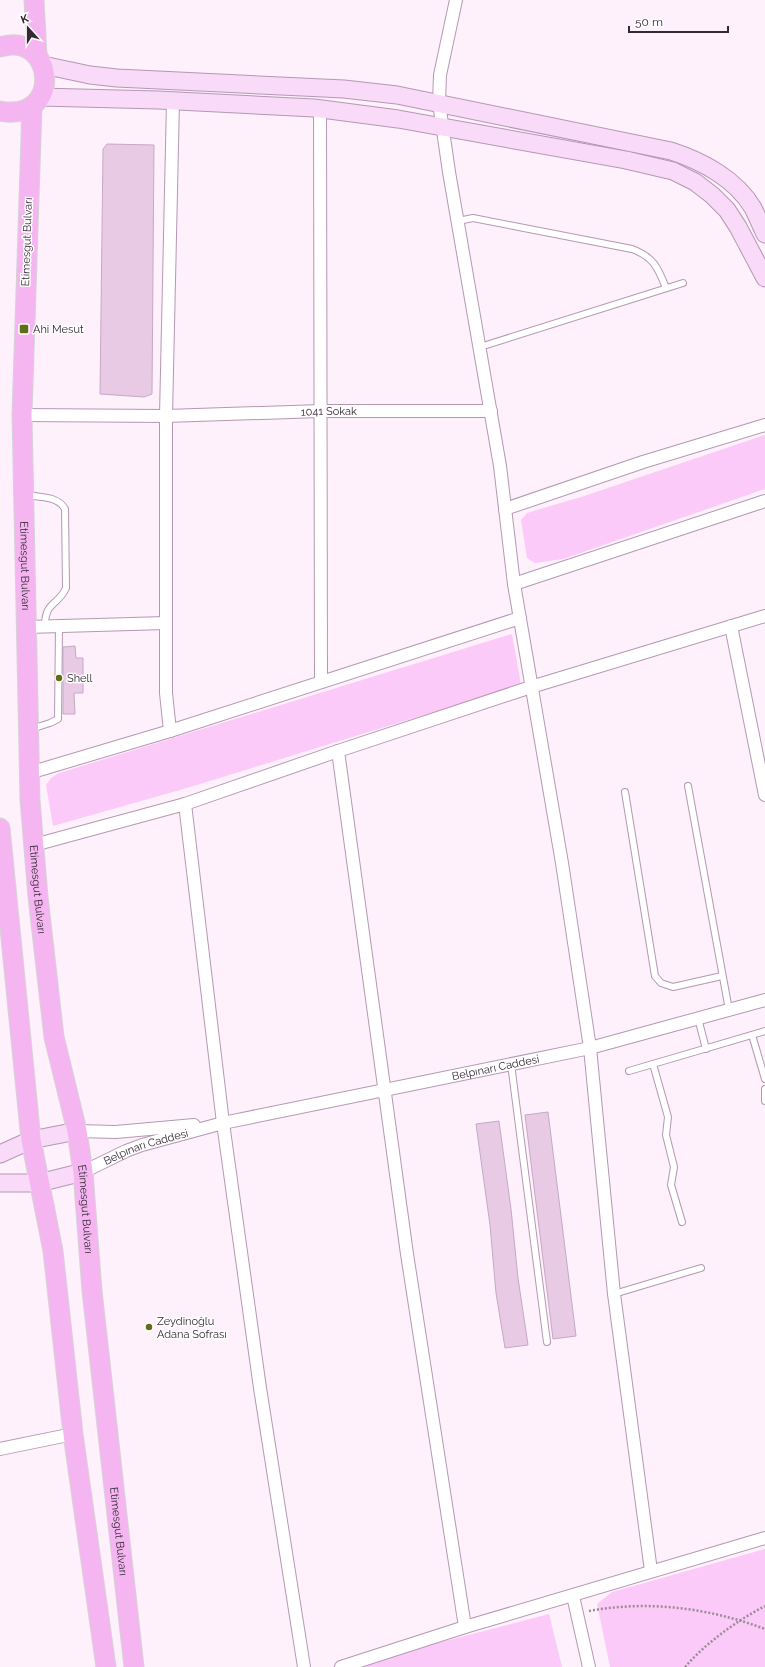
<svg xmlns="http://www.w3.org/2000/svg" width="765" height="1667" viewBox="0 0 765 1667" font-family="Raleway,sans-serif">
  <rect width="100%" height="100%" fill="#fef1fc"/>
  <g fill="#fccaf8">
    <polygon points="765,435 765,489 563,559 535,563 527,558 521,520 527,513 584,496"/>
    <polygon points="512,634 521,685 187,788 53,826 46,785 51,778 59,773"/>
    <polygon points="765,1549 765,1667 610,1667 597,1604 612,1592"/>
    <polygon points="549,1614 562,1667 361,1667 426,1646"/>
  </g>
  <g fill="#e8cae5" stroke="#c5a9c3">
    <polygon points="107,144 154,145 152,394 144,397 100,394 103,149"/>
    <polygon points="75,646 76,658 83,658 83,693 74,693 75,714 63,714 63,647"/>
    <polygon points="548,1112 576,1336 553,1339 525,1115"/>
    <polygon points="499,1121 511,1209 518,1278 528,1345 505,1348 496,1293 490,1225 476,1124"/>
  </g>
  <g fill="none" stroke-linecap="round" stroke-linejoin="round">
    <g stroke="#b498b2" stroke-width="8">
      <g id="lane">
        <path d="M458,221L473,218L632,249C654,257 658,268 666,288"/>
        <polyline points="480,347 683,283"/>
        <path d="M26,495C39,497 58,496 65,509L66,588C58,606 45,601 45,626"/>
        <polyline points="31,729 50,723 58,719 59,626"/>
        <polyline points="688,786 729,1010"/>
        <polyline points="625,792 655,976 661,983 673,987 722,976"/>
        <polyline points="698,1018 706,1049"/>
        <polyline points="752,1035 765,1079"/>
        <polyline points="511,1064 547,1342"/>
        <polyline points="653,1064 668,1117 666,1135 674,1167 671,1185 682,1222"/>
        <polyline points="629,1071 765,1031"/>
        <polyline points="765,1089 765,1101"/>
        <polyline points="614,1294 701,1268"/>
      </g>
    </g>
    <g stroke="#b498b2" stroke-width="14">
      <g id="street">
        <polyline points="456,0 440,75 439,103 449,172 500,466 514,584"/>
        <polyline points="320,108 321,682"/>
        <path id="s1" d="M22,415L166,416L321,411H491"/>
        <polyline points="505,509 643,462 765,425"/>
        <polyline points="731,626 765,795"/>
        <polyline points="27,627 166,623"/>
        <polyline points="170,731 166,693 166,416 173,101"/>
        <polyline points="338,751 407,1254 465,1627"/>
        <polyline points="29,773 170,731 520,618"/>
        <polyline points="185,804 223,1123 260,1388 304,1667"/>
        <polyline points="34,845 185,804 338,751 531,687 765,616"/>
        <polyline points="77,1131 116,1132 194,1125"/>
        <path id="s2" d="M83,1172L126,1151L142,1145L223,1123L590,1048L765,1000"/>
        <polyline points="0,1449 73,1434"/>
        <polyline points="651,1571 614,1294 590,1048 562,863 514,584 765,501"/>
        <polyline points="573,1596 589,1667"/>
        <polyline points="341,1667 465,1627 765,1538"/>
      </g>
    </g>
    <g stroke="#b498b2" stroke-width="19">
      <g id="secondary">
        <path d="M43,65L90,75L117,78L344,89L397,95L671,151C702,161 736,179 753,208C757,216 761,225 765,234"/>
        <polyline points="40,97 158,100 314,108 398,119 626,160 673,171 695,182 712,195 727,210 738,227 765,278"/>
        <polyline points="0,1154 31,1140 77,1131"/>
        <polyline points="0,1183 39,1183 83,1172"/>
      </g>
    </g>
    <g stroke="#d6d4d6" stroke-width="21">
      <g id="primary">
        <polyline points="34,0 37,55"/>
        <path d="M0,47C55,30 64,123 0,111"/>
        <path id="s3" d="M32,106L22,415L30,800L38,897L54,1037L77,1131L83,1172L92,1291L134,1667"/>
        <polyline points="0,828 31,1140 53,1251 73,1434 106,1667"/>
      </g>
    </g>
    <g stroke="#998c97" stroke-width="2.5" stroke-dasharray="2 2" stroke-linecap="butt">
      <path d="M589,1611C649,1600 709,1608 765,1629"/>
      <path d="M685,1667C707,1642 735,1622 765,1606"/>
    </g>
    <use href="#lane" stroke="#fff" stroke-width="6"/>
    <use href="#street" stroke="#fff" stroke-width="12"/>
    <use href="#secondary" stroke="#f9daf8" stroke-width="17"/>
    <use href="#primary" stroke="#f4b5f1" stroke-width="19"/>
  </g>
  <g fill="#5f6d17" stroke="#fff" stroke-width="1.5">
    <rect x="19" y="324" width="10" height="10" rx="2"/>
    <circle cx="59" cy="678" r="4"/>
    <circle cx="149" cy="1327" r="4"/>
  </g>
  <g text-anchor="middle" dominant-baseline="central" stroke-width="3" stroke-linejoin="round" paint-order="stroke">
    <g font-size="11" fill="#342833" stroke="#fff">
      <text transform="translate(27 242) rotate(-88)">Etimesgut Bulvarı</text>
      <text stroke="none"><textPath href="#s1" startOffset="307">1041 Sokak</textPath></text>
      <text stroke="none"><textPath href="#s3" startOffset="460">Etimesgut Bulvarı</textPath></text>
      <text stroke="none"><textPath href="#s3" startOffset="784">Etimesgut Bulvarı</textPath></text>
      <text stroke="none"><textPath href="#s2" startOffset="427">Belpınarı Caddesi</textPath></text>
      <text stroke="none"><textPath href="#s2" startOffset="68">Belpınarı Caddesi</textPath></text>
      <text stroke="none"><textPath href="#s3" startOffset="1108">Etimesgut Bulvarı</textPath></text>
      <text stroke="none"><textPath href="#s3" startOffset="1432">Etimesgut Bulvarı</textPath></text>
    </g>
    <g font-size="11" fill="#342833" stroke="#fff" text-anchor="start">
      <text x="33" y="329">Ahi Mesut</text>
      <text x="67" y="678">Shell</text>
      <text x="157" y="1321">Zeydinoğlu<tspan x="157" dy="13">Adana Sofrası</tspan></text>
    </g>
  </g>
  <g transform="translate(28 28) rotate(339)" stroke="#ffffff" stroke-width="3" paint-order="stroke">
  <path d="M0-3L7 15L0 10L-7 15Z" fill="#342833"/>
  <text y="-6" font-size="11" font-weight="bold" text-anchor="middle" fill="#342833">K</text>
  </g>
  <path d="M629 26v6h99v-6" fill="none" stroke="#342833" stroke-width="2"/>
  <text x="635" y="26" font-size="12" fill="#342833" stroke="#ffffff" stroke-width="3" paint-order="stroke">50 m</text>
</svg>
